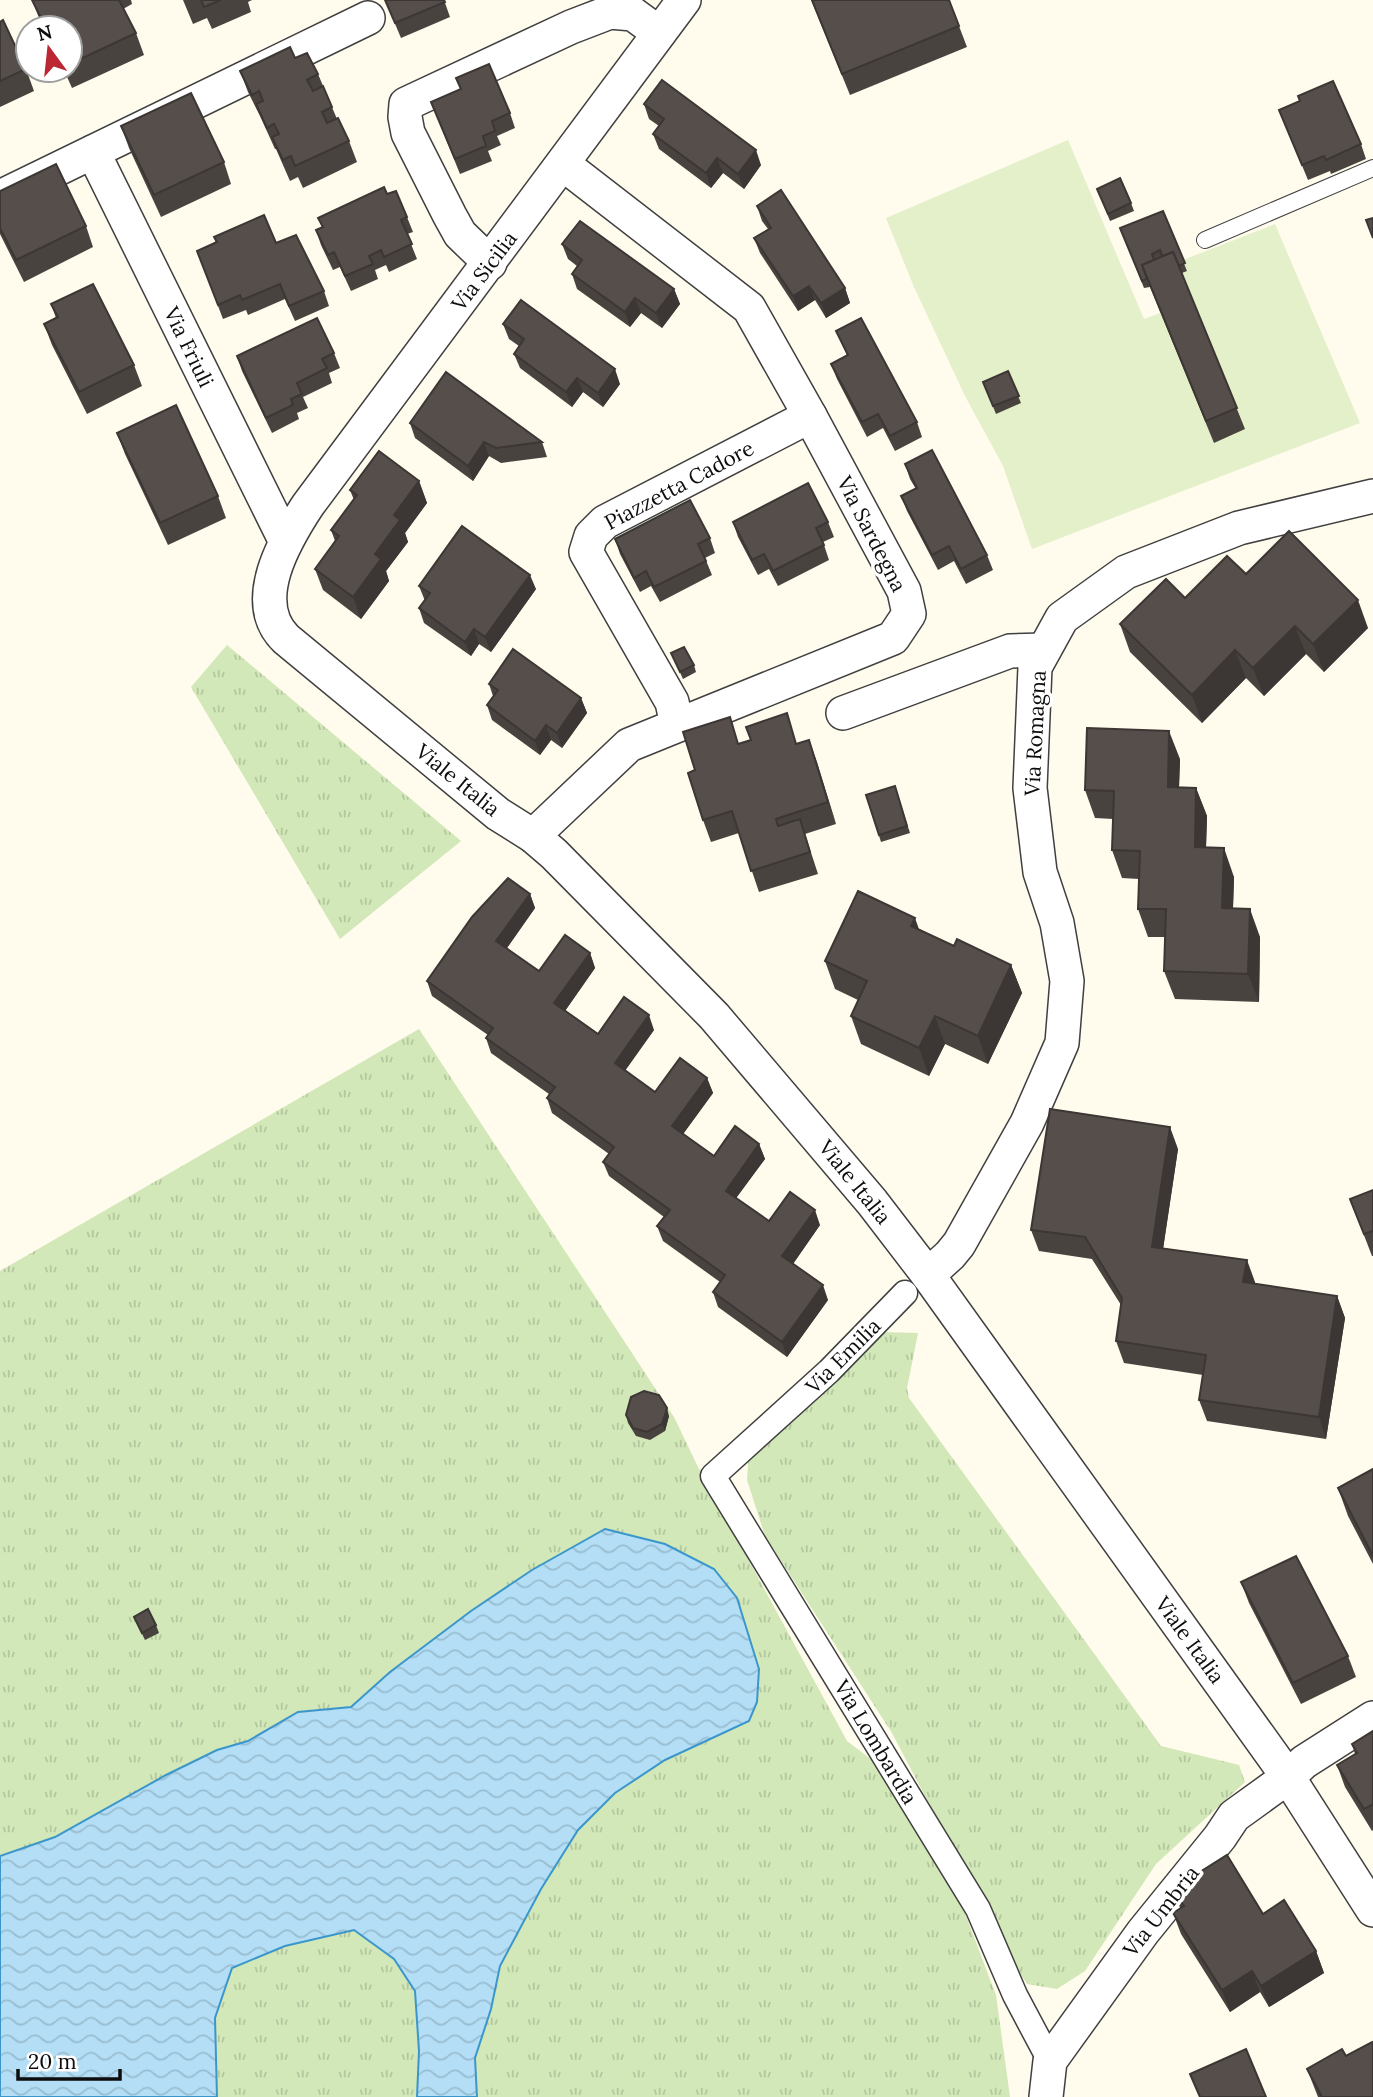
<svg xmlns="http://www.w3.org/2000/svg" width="1373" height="2097" viewBox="0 0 1373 2097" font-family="Lora,serif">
  <defs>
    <pattern id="grass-tufts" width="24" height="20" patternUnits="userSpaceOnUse" patternTransform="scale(1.75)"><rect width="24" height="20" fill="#d2e8b8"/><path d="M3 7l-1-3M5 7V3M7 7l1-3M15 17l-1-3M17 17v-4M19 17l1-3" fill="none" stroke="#b3c69d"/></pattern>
    <pattern id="water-waves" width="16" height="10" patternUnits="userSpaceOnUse" patternTransform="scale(1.75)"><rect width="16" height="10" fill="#b3def5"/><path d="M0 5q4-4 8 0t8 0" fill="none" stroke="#99bdd1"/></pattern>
  </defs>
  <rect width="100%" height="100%" fill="#fffbed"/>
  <g fill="url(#grass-tufts)">
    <polygon points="227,645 461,841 340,939 191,687"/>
    <polygon points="419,1029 674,1417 698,1467 847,1741 881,1767 963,1908 996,1995 1010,2097 0,2097 0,1271"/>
    <polygon points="882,1332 918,1333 907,1388 909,1398 1161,1746 1239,1765 1245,1782 1156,1864 1085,1971 1057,1989 1027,1984 1007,1953 892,1733 765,1536 747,1480 749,1451"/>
  </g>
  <polygon fill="#e4f0c9" points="1068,140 1144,319 1160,313 1150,287 1187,271 1183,260 1275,224 1360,423 1032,549 1003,466 965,396 914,287 886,218"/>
  <polygon fill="url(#water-waves)" stroke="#3b96cb" stroke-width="2" points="605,1529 665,1544 714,1569 737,1598 759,1669 757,1702 749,1721 665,1760 615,1793 578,1830 541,1889 500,1966 491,2009 475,2058 477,2097 417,2097 419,2051 415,1991 394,1959 354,1930 285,1946 232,1968 215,2018 217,2097 0,2097 0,1856 55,1837 166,1775 217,1750 248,1741 298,1712 351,1707 390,1672 471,1611 532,1570"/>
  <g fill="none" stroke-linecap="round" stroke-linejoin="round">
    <g stroke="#404040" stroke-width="18">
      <polyline id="service" points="1205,240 1373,168"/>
    </g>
    <g stroke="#404040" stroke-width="27">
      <polyline id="pedestrian" points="905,1293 829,1371 713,1476 978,1909 1015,1995 1050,2061"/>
    </g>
    <g stroke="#404040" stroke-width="36">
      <g id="minor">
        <path d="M684,0L308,505C285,540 248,602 286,639L498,814L533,836L554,854L714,1016L872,1202L928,1275L1288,1777L1373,1910"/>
        <polyline points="93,152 286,542"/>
        <polyline points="0,197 368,18"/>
        <polyline points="490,263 460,234 450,216 408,133 405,117 406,104 571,27 610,12 633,14 659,33"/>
        <polyline points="843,713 1010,651 1044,650"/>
        <polyline points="677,725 672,702 586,552 591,536 605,522 810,416"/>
        <polyline points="533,836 629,745 893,638 909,614 904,591 810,416 749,308 563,164"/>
        <polyline points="928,1275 950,1255 959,1244 1027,1123 1062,1043 1067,981 1057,923 1040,872 1030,788 1035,667 1062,618 1126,572 1239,528 1373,496"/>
        <polyline points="1046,2097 1050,2061 1143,1932 1220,1837 1234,1816 1288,1777 1304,1762 1373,1718"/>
      </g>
    </g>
    <use href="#service" stroke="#fff" stroke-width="16"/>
    <use href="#pedestrian" stroke="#fff" stroke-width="24"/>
    <use href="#minor" stroke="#fff" stroke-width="33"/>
  </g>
  <g fill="#494340">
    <polygon points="32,0 131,0 132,4 123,9 136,33 144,55 72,88 64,70 70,70 70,28 43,28"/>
    <polygon points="183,0 252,0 248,2 251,12 212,29 207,18 193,24"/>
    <polygon points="385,0 444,0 450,17 401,38"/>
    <polygon points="811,0 949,0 967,47 850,95"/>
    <polygon points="0,22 26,69 34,91 0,107"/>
    <polygon points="295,58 318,74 337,119 349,141 357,162 303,188 298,177 290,181 276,149 275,149 260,116 248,92 240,71"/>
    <polygon points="456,78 510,113 515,128 497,136 501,145 488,151 492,161 460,174 431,102 461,89"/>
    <polygon points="644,104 761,165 744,189 723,173 711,188 659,149 653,134 659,126 649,119"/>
    <polygon points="1279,110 1361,144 1366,159 1331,174 1330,171 1308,180"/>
    <polygon points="121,126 224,162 231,184 161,217 129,148"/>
    <polygon points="0,191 86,226 93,247 24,282 0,234"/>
    <polygon points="387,194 407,217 413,232 407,234 417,259 389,272 386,265 375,270 378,279 351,291 340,267 333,270 321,245 316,230 322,227 318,218"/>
    <polygon points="1100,196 1131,203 1134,211 1110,221"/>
    <polygon points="757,206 845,288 850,303 826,318 815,300 798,311 760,253 754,238 768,229 762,221"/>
    <polygon points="1163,211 1187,271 1182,273 1245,429 1214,443 1150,287 1144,288 1120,228"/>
    <polygon points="214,237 276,243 324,291 329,306 295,321 285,299 248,315 246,310 223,319 197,251 216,243"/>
    <polygon points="562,244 674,289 680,304 662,328 641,313 630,327 577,289 572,274 577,266 568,259"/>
    <polygon points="51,304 134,365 142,386 87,414 52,345 44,324 56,318"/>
    <polygon points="503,324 620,384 603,407 583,392 572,407 520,368 514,354 519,346 509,339"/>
    <polygon points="836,331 917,422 922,437 895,451 883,428 867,437 837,379 831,364 847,355"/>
    <polygon points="334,353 340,368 329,373 332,383 303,397 308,408 297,413 299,419 272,433 242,371 237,356"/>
    <polygon points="1008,371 1021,403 996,414 983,382"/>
    <polygon points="410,423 542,442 547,457 501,463 489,456 473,481 415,438"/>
    <polygon points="117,433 218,496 226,518 168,545 125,454"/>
    <polygon points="905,464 987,555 993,570 966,584 954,561 938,570 907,511 901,496 916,489 910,479"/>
    <polygon points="419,481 427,503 405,533 408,542 386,571 389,581 361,619 323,590 315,569 335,541 331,530 354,500 350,490"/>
    <polygon points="733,522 828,522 834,537 823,542 829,560 778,586 769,569 758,575 738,537"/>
    <polygon points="710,538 715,553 705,558 712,575 660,602 651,586 640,592 620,554 615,539"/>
    <polygon points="1246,574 1368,628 1324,672 1306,654 1264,696 1246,678 1202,723 1130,652 1120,624"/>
    <polygon points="419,586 536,589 491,652 479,644 471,656 424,623 419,608 425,601"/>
    <polygon points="671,653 694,665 696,672 683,679"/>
    <polygon points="489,684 581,698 587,713 562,748 551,740 540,755 492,720 487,705 493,696"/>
    <polygon points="809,740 836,824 805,834 818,874 759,892 739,833 711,842 703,820 695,770 739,744 797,744"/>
    <polygon points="1180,759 1179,787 1196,788 1207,816 1206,848 1234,877 1233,909 1260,937 1259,1002 1175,999 1164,971 1165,937 1148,937 1138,909 1139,879 1122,878 1112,850 1113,819 1095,818 1085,790"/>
    <polygon points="895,786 910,833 881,842 866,795"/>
    <polygon points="530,894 535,908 507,948 539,971 590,953 595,968 565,1011 598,1034 654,1030 625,1070 655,1092 707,1078 713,1093 683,1134 714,1156 759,1144 765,1159 736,1198 769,1221 820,1225 793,1264 828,1300 787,1357 718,1307 713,1292 720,1282 663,1241 657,1226 664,1217 609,1176 603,1162 609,1154 552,1113 547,1098 549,1094 491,1053 486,1038 488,1035 432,996 427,981"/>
    <polygon points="919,929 954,946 1011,965 1022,993 988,1064 945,1044 929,1076 861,1044 851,1016 858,1000 835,989 825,961"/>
    <polygon points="1178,1149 1163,1249 1255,1282 1255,1284 1337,1296 1345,1318 1326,1439 1207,1421 1199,1400 1203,1375 1124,1363 1116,1341 1121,1305 1092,1259 1039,1251 1031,1230"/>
    <polygon points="1373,1190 1373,1256 1372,1256 1350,1199"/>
    <polygon points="626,1415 669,1416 665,1431 650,1440 636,1436 628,1423"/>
    <polygon points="1373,1469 1373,1564 1348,1516 1338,1488"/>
    <polygon points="1241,1582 1348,1656 1356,1677 1301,1704 1249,1603"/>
    <polygon points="134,1617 156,1625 159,1633 145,1640"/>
    <polygon points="1373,1731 1373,1830 1372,1831 1345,1787 1337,1765 1355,1754 1352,1744"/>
    <polygon points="1173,1889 1263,1914 1316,1951 1324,1973 1269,2007 1260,1992 1230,2012 1181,1934 1173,1913 1180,1908"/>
    <polygon points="1346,2056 1373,2097 1318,2097 1307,2069"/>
  </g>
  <g fill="#3c3734">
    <polygon points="756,150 761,165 744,189 738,174"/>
    <polygon points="717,158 723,173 711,188 706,173"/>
    <polygon points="809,286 815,300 798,311 793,296"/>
    <polygon points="845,288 850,303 826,318 821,303"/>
    <polygon points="674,289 680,304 662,328 656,313"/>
    <polygon points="635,298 641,313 630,327 625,312"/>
    <polygon points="615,369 620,384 603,407 598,393"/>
    <polygon points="577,378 583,392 572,407 566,392"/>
    <polygon points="484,442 489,456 473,481 468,466"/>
    <polygon points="419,481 427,503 405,533 408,542 386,571 389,581 361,619 353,597 394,515"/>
    <polygon points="530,575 536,589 491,652 485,637"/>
    <polygon points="1358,600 1368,628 1324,672 1313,644"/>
    <polygon points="1295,626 1306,654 1264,696 1253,668"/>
    <polygon points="474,629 479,644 471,656 465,642"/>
    <polygon points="1235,650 1246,678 1202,723 1192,695"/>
    <polygon points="581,698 587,713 562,748 557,733"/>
    <polygon points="546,725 551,740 540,755 535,741"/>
    <polygon points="1169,731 1180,759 1178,815 1168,787"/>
    <polygon points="809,740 817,762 836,824 828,802"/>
    <polygon points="1196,788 1207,816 1205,876 1195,847"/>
    <polygon points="1224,848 1234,877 1232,936 1222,908"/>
    <polygon points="530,894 535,908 502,955 496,941"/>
    <polygon points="1250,909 1260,937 1259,1002 1248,974"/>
    <polygon points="915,918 925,946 911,926"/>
    <polygon points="590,953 595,968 560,1018 554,1003"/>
    <polygon points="1011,965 1022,993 988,1064 978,1036"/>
    <polygon points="649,1015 654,1030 620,1078 615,1063"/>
    <polygon points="935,1016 945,1044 929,1076 919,1048"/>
    <polygon points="707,1078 713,1093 678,1141 672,1126"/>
    <polygon points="1170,1127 1178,1149 1160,1269 1152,1247"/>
    <polygon points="759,1144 765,1159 731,1205 726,1191"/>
    <polygon points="815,1210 820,1225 788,1271 782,1256"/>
    <polygon points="1247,1260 1255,1282 1250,1304 1243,1282"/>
    <polygon points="823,1285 828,1300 787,1357 782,1342"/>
    <polygon points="1337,1296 1345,1318 1326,1439 1319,1417"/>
    <polygon points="667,1408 669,1416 665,1431 662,1424"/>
    <polygon points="1316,1951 1324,1973 1269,2007 1261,1986"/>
    <polygon points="1252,1971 1260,1992 1230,2012 1222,1990"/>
  </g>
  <g fill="#554e4a" stroke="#3c3734" stroke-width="2">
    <polygon points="32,0 119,0 136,33 70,64 70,28 46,28"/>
    <polygon points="201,0 221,0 204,7"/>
    <polygon points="385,0 444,0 445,2 395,23"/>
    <polygon points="812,0 949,0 959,26 842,74"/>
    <polygon points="3,20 26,69 0,81 0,22"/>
    <polygon points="290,47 295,58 307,53 318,74 307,80 313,91 323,86 332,107 322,112 327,123 338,118 349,141 295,166 291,156 283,160 272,137 279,134 274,124 267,128 256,104 263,101 259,91 252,95 240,71"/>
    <polygon points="489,64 510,113 492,121 495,131 483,136 486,146 455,159 431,102 461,89 456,78"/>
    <polygon points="662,80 756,150 738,174 717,158 706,173 653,134 664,119 644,104"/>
    <polygon points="1333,81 1361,144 1326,160 1324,156 1302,165 1279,110 1300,101 1298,96"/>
    <polygon points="191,93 224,162 154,195 121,126"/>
    <polygon points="56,164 86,226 16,260 0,228 0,191"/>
    <polygon points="1120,178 1131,203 1108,214 1097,189"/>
    <polygon points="384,187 387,194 396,191 407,217 401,220 412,244 384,257 381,250 369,256 373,264 345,276 334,252 328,255 316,230 323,227 318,218"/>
    <polygon points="781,190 845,288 821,303 809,286 793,296 754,238 771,228 757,206"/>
    <polygon points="1163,211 1185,263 1179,266 1173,252 1162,256 1160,250 1152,254 1154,260 1142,265 1147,279 1142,281 1120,228"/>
    <polygon points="264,215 276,243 296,235 324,291 289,306 280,284 242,300 240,295 218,305 197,251 217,242 214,237"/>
    <polygon points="1373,218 1373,238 1366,220"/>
    <polygon points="580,221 674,289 656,313 635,298 625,312 572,274 582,260 562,244"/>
    <polygon points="1173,252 1237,408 1206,421 1142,265"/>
    <polygon points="93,284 134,365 79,392 44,324 58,317 51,304"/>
    <polygon points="521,300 615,369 598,393 577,378 566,392 514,354 524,339 503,324"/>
    <polygon points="317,318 334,353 322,359 327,368 297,383 302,394 291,399 293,405 266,418 237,356"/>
    <polygon points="861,318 917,422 890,436 878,414 862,422 831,364 848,355 836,331"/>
    <polygon points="1008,371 1019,396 993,406 983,382"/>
    <polygon points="446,372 542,442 496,448 484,442 468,466 410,423"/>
    <polygon points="176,405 218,496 160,523 117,433"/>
    <polygon points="932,450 987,555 961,569 949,546 932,555 901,496 917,488 905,464"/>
    <polygon points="379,451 419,481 394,515 400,520 375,554 381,559 353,597 315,569 339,536 331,530 357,495 350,490"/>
    <polygon points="808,483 828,522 816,528 824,545 773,571 764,554 752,560 733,522"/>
    <polygon points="690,500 710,538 698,544 706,561 654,587 646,571 634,578 615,539"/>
    <polygon points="462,526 530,575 485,637 474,629 465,642 419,608 430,593 419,586"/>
    <polygon points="1289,531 1358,600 1313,644 1295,626 1253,668 1235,650 1192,695 1120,624 1166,579 1185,598 1227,556 1246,574"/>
    <polygon points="684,647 694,665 680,672 671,653"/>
    <polygon points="513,649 581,698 557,733 546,725 535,741 487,705 498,690 489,684"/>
    <polygon points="787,713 796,744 809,740 828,802 776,819 778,826 800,819 810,852 751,871 732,811 703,820 688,773 695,770 683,732 730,717 738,744 751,740 746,727"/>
    <polygon points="1087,728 1169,731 1168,787 1196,788 1195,847 1224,848 1222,908 1250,909 1248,974 1164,971 1166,909 1138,909 1140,851 1112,850 1114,791 1085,790"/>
    <polygon points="895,786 907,826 879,835 866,795"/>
    <polygon points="508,878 530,894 496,941 539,971 565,935 590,953 554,1003 598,1034 624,997 649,1015 615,1063 655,1092 680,1058 707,1078 672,1126 714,1156 735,1126 759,1144 726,1191 769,1221 790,1192 815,1210 782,1256 823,1285 782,1342 713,1292 725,1275 657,1226 670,1210 603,1162 614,1147 547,1098 555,1087 486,1038 493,1028 427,981 472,917"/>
    <polygon points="858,891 915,918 911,926 954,946 957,939 1011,965 978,1036 935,1016 919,1048 851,1016 867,981 825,961"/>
    <polygon points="1050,1109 1170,1127 1152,1247 1247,1260 1243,1282 1337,1296 1319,1417 1199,1400 1206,1355 1116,1341 1122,1298 1085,1237 1031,1230"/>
    <polygon points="1373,1190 1373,1231 1364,1234 1350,1199"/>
    <polygon points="644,1391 659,1395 667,1408 662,1424 647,1432 633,1428 626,1415 631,1397"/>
    <polygon points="1373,1469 1373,1556 1338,1488"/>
    <polygon points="1296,1556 1348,1656 1293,1683 1241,1582"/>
    <polygon points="148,1609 156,1625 142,1633 134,1617"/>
    <polygon points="1373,1731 1373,1804 1364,1809 1337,1765 1357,1753 1352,1744"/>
    <polygon points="1227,1855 1263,1914 1284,1900 1316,1951 1261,1986 1252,1971 1222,1990 1173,1913 1184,1906 1173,1889"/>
    <polygon points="1372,2042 1373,2044 1373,2097 1322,2097 1307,2069 1342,2049 1346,2056"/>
    <polygon points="1246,2049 1266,2097 1200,2097 1190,2074"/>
  </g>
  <g text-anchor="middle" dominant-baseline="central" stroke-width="7" stroke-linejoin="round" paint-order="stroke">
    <g font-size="21" fill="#0d0d0d" stroke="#fff">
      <text transform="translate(484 271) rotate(-53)">Via Sicilia</text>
      <text transform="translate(189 347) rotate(64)">Via Friuli</text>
      <text transform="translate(679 485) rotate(-28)">Piazzetta Cadore</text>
      <text transform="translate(872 534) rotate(63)">Via Sardegna</text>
      <text transform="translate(1035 733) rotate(-87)">Via Romagna</text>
      <text transform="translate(458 780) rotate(39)">Viale Italia</text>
      <text transform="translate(855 1182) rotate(51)">Viale Italia</text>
      <text transform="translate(843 1356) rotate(-45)">Via Emilia</text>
      <text transform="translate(1190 1640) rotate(54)">Viale Italia</text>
      <text transform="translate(876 1742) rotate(59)">Via Lombardia</text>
      <text transform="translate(1161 1911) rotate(-52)">Via Umbria</text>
    </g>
  </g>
  <g transform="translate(49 49) rotate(345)"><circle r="33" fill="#ffffff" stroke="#9e9e9e" stroke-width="2"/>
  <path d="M0-5L12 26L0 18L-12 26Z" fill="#bb2733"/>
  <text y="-10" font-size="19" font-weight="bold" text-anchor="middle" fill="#0d0d0d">N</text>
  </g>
  <path d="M18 2069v10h102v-10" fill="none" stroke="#0d0d0d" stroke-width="3.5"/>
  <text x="28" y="2069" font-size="21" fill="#0d0d0d" stroke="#ffffff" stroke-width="5" paint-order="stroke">20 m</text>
</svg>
